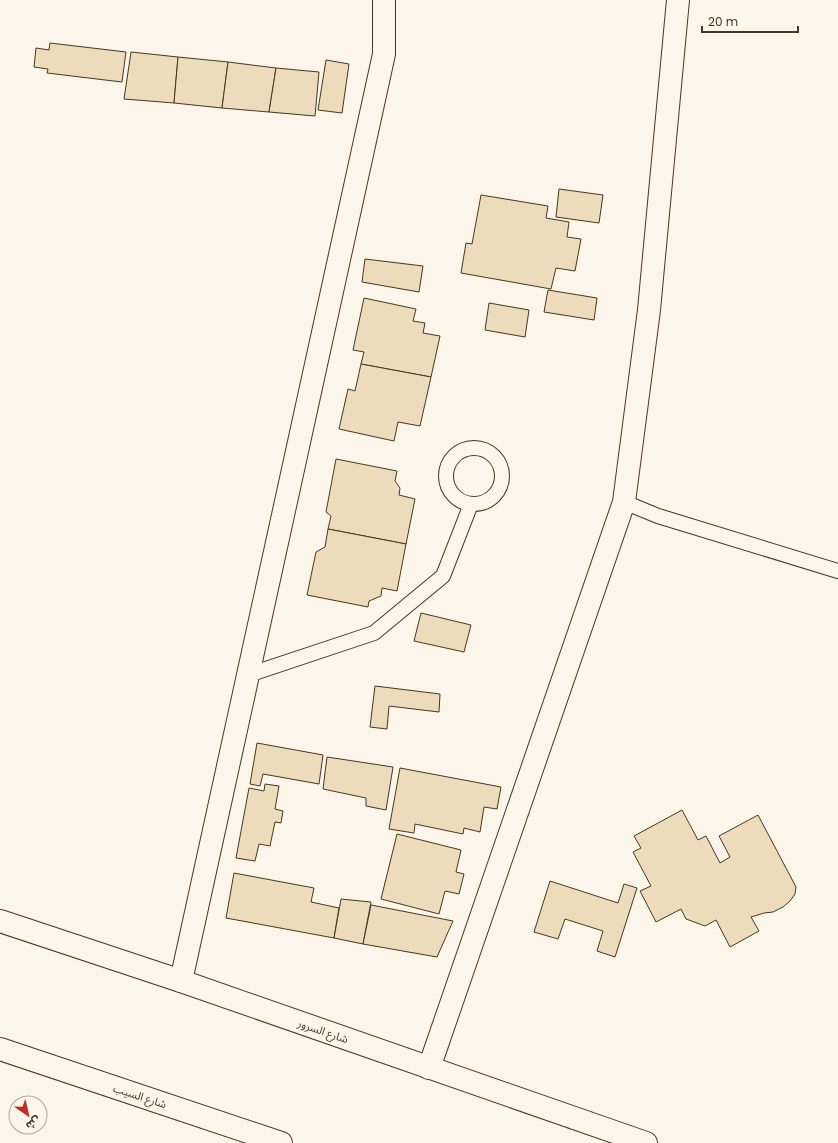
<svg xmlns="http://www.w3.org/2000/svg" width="838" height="1143" viewBox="0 0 838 1143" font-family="Poppins,'Noto Sans Arabic',sans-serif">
  <rect width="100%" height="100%" fill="#fbf6e9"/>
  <g fill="#ecdcbc" stroke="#4a3520">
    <polygon points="50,43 126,52 122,82 47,73 48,69 34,67 36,48 49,50"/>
    <polygon points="131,52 178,57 174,103 124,99"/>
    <polygon points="178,57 228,62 222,108 174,103"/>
    <polygon points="326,60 349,64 342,113 318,110"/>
    <polygon points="228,62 276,68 269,112 222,108"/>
    <polygon points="276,68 319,72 315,116 269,112"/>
    <polygon points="559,189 603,195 599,223 556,217"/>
    <polygon points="481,195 548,206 546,218 569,222 567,237 581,239 575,271 556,268 551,289 461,273 466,243 472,244"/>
    <polygon points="365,259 423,266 419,292 362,282"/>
    <polygon points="548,290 597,298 594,320 544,312"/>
    <polygon points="364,298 416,309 413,321 425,323 423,333 440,336 431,377 361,364 364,352 353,350"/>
    <polygon points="489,303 529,310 525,337 485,330"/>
    <polygon points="361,364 431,377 420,426 398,422 394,441 339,429 348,389 355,391"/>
    <polygon points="336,459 397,471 395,481 400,488 399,495 415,499 406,544 328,529 331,516 326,512"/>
    <polygon points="328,529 406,544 397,591 382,588 381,596 369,601 368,607 307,595 316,552 325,547"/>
    <polygon points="421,613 471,625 464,652 414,641"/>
    <polygon points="375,686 440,694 439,712 389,706 387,729 370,727"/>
    <polygon points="257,743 323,755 319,784 263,774 260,786 250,784"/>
    <polygon points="327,757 393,767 386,810 366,806 366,798 323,789"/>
    <polygon points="400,768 501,787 497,809 484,807 480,832 464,828 463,834 415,824 414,833 389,829"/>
    <polygon points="265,784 279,786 275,809 283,811 281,823 275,822 270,846 259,844 255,861 236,858 249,788 264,791"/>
    <polygon points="682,810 698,840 706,836 720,863 730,857 719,836 758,815 796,887 795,894 790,901 783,907 773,912 764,913 751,917 759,931 730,947 716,920 705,926 686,919 681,909 656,922 640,891 651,886 633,852 641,848 634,836"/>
    <polygon points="397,834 461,850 456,872 464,874 459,894 445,891 439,914 381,899"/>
    <polygon points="234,873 314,888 311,902 339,908 334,938 226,918"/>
    <polygon points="550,881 618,903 624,884 637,888 615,957 597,951 603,931 565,919 558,939 534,932"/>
    <polygon points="341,899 371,902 363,944 334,938"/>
    <polygon points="371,905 453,921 437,957 363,944"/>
  </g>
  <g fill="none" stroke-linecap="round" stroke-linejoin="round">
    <g stroke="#4a3520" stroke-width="16">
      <g id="service">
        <circle cx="474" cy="476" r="28"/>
        <polyline points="624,502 658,516 838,571"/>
        <polyline points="248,675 374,633 443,576 471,504"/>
      </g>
    </g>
    <g stroke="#4a3520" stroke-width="24">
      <g id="minor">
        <polyline points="181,981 384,54 384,0"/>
        <polyline points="429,1068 624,502 649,310 678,0"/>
      </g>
    </g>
    <g stroke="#4a3520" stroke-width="24">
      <polyline id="tertiary" points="0,921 181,981 646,1143"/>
    </g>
    <g stroke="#4a3520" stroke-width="24">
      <polyline id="trunk" points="0,1049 281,1143"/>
    </g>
    <use href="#service" stroke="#fbf6e9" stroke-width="14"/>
    <use href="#minor" stroke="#fbf6e9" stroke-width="22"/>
    <use href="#tertiary" stroke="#fbf6e9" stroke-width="22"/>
    <use href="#trunk" stroke="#fbf6e9" stroke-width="22"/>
  </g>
  <g text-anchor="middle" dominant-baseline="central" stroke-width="3" stroke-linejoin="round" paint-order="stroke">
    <g font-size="11" fill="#4a3520" stroke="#fbf6e9">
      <text transform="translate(323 1031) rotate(19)">شارع السرور</text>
      <text transform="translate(140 1096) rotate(18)">شارع السيب</text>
    </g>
  </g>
  <g transform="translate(28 1115) rotate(146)"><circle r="19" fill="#fbf6e9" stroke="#b4a999"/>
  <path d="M0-3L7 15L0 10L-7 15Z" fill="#c62828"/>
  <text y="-6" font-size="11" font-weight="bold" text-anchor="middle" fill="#4a3520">ش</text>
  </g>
  <path d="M702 26v6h96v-6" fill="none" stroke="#4a3520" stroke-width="2"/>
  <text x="708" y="26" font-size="12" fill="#4a3520" stroke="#fbf6e9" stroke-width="3" paint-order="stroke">20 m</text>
</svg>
